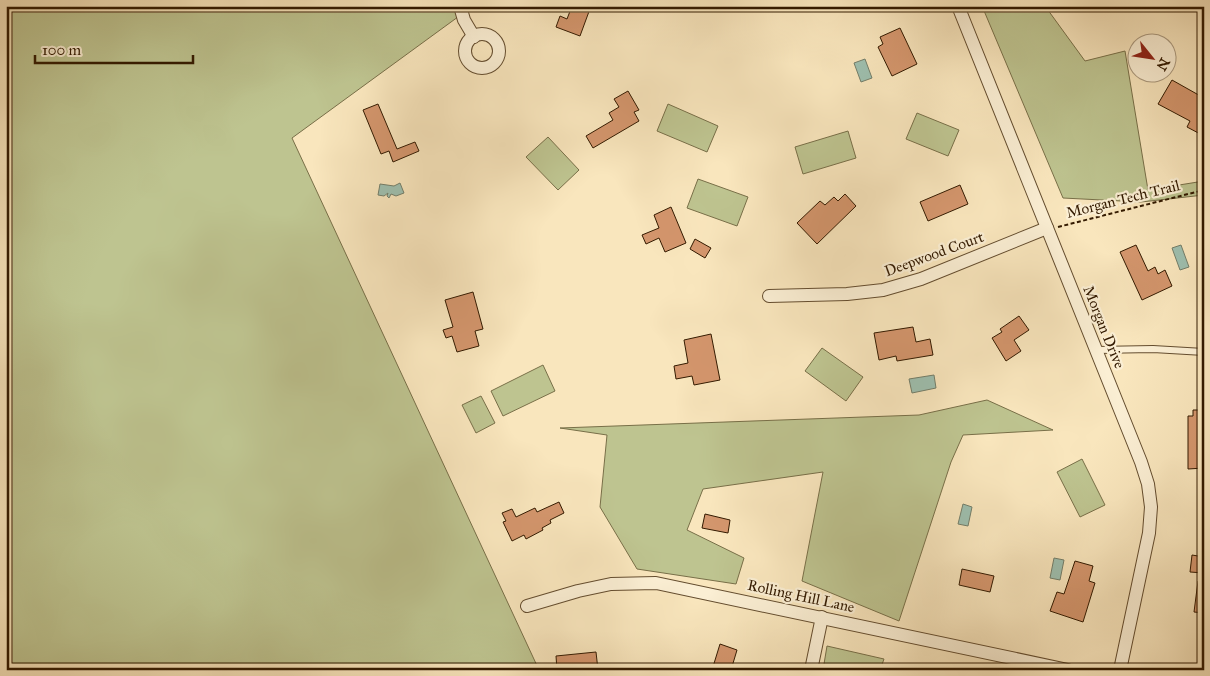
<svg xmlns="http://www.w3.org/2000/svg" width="1210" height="676" viewBox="0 0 1210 676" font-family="'IM FELL Great Primer',serif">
  <rect width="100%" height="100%" fill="#f9e6bd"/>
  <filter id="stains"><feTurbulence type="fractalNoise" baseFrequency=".004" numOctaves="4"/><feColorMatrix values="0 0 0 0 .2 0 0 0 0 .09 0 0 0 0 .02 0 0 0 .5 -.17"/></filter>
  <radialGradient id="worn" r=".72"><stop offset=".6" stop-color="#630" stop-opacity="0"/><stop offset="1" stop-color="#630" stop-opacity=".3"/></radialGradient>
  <g fill="#bec490" stroke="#786f48">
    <polygon points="6,6 460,6 462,14 292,138 539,670 6,670"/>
    <polygon points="982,6 1045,6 1085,61 1125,51 1148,190 1204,181 1204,195 1141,202 1063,198"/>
    <polygon points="668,104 718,126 707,152 657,131"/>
    <polygon points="917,113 959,130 948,156 906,139"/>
    <polygon points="848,131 856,158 803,174 795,147"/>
    <polygon points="548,137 579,170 558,190 526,157"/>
    <polygon points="698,179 748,197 737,226 687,208"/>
    <polygon points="822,348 863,377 846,401 805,371"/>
    <polygon points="543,365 555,391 503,416 491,391"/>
    <polygon points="481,396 495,423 476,433 462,405"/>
    <polygon points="987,400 1053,430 963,435 951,462 899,621 802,581 823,472 703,489 687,530 744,558 736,584 637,569 600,507 607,435 560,428 919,415"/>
    <polygon points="1082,459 1105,505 1080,517 1057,472"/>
    <polygon points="827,646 884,659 880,670 823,670"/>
  </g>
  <g fill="#9ec0b0" stroke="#737e6a">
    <polygon points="865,59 872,78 861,82 854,63"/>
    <polygon points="400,183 404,193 396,196 391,194 389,198 387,196 388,193 384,196 378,195 380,184 394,186"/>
    <polygon points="1181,245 1189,267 1180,270 1172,248"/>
    <polygon points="934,375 936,388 912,393 909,379"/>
    <polygon points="963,504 972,507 968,526 958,524"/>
    <polygon points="1054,558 1064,560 1060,580 1050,578"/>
  </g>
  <g fill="#d4966d" stroke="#331a00">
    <polygon points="572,6 591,6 580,36 556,27 560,16 567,19"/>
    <polygon points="900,28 917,64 892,76 878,47 883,44 880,37"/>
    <polygon points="1172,80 1204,98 1204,136 1187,127 1190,121 1158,104"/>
    <polygon points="628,91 639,110 634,112 639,121 593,148 586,136 613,120 609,113 619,107 614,99"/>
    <polygon points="378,104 397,149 415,142 419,151 393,162 389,151 381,154 363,110"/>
    <polygon points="960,185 968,204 928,221 920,202"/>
    <polygon points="845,194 856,206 817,244 797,223 820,201 825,205 834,197 838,201"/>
    <polygon points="671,207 686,243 665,252 659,238 646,244 642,235 659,228 654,215"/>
    <polygon points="695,239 711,248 705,258 690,249"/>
    <polygon points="1136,245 1148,271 1155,267 1158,274 1165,270 1172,286 1142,300 1120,252"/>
    <polygon points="473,292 483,329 475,331 479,346 457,352 452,336 446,338 443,330 453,327 445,300"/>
    <polygon points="1019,316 1029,330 1014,340 1021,351 1006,361 992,338 1002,332 1000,329"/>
    <polygon points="913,327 916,342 930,339 933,355 897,361 896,356 879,360 874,333"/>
    <polygon points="711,334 720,380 694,385 692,376 676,379 674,366 688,363 684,340"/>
    <polygon points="1193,410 1204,410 1204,468 1188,469 1188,416 1193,416"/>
    <polygon points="559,502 564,513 550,520 551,523 542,528 543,530 526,539 524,535 512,541 503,522 506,521 502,513 512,509 516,517 535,508 537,512"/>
    <polygon points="705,514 730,520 728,533 702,528"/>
    <polygon points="1192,555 1204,557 1204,573 1190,572"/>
    <polygon points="1075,561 1093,566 1089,581 1095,583 1083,622 1050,611 1057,592 1064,594"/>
    <polygon points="962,569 994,576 990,592 959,585"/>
    <polygon points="1198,581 1204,581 1204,613 1194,612"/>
    <polygon points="720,644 737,650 731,670 712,670"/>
    <polygon points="596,652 598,670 557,670 556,656"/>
  </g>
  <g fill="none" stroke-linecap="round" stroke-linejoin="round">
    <g stroke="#644d2f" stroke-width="8">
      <polyline id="service" points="1096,350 1153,349 1204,352"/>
    </g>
    <g stroke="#644d2f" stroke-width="14">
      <g id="minor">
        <polyline points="460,6 464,20 474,37"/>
        <polyline points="958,6 1141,462 1148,484 1151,507 1149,533 1120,670"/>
        <circle cx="482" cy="51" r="17"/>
        <polyline points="769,296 847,294 883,290 921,279 1047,228"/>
        <polyline points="527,606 578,591 611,584 656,583 1068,670"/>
        <polyline points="811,670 822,617"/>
      </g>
    </g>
    <polyline stroke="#331a00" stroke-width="2" stroke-dasharray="4 2.5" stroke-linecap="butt" points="1058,227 1204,190"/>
    <use href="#service" stroke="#fbefd4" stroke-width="6"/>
    <use href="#minor" stroke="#fbefd4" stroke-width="12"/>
  </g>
  <g text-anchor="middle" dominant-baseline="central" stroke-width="4.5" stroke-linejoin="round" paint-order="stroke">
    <g font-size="15" fill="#331a00" stroke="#fbefd4">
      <text transform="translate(1123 199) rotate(-14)">Morgan Tech Trail</text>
      <text transform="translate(934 254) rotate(-20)">Deepwood Court</text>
      <text transform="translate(1104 327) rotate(68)">Morgan Drive</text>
      <text transform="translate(801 596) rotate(12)">Rolling Hill Lane</text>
    </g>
  </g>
  <rect width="1210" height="676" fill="none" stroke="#f9e6bd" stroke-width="25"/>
  <rect x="8" y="8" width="1195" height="661" fill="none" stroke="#331a00" stroke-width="2.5"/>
  <rect x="12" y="12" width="1185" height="651" fill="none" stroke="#331a00"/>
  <g transform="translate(1152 58) rotate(120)"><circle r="24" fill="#fbefd4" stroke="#ab9a7f"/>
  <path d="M0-4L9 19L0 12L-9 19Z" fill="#8f2418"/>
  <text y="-8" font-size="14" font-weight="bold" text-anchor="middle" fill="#331a00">N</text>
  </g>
  <path d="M35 55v8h158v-8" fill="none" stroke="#331a00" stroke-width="2.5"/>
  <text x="42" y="55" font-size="15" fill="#331a00" stroke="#fbefd4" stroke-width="4" paint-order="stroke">100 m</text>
  <rect width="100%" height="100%" filter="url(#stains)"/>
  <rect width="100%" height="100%" fill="url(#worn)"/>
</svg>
